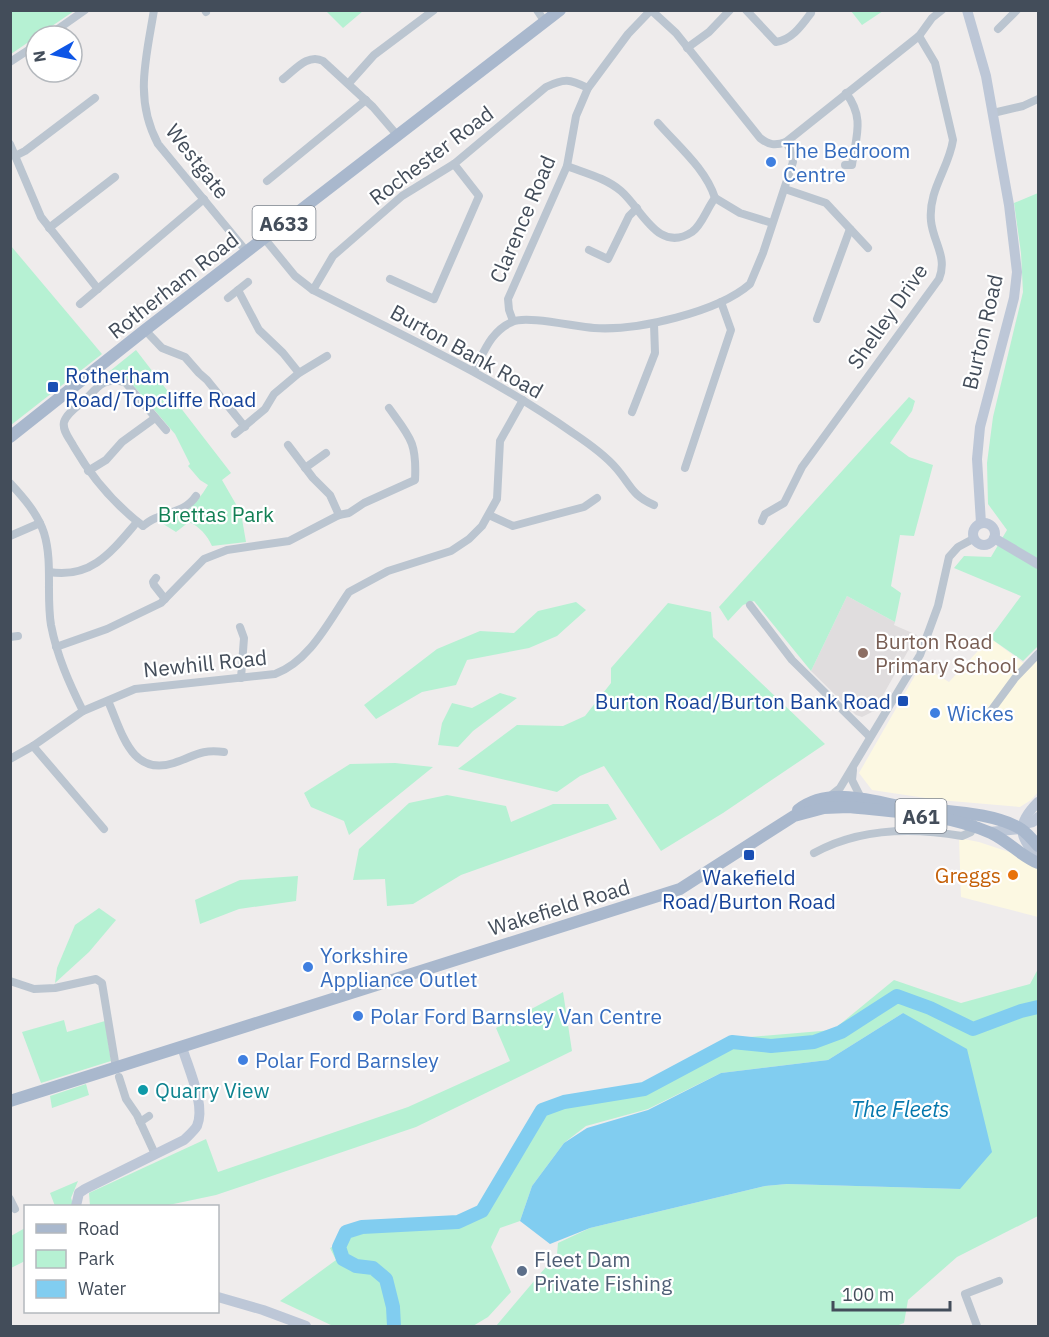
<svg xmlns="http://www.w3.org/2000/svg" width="1049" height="1337" viewBox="0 0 1049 1337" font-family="'IBM Plex Sans',sans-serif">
  <rect width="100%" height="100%" fill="#efecec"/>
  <g fill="#fcf8e2">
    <polygon points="990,638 1030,668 1038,659 1038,792 1031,800 1020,807 939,800 872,790 859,773 921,665 949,682"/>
    <polygon points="959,838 979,842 1018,855 1038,869 1038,917 961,897"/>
  </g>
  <polygon fill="#e0ddde" points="847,596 895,622 894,625 917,635 874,711 862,717 856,715 811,671"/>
  <g fill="#b6f1d3">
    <polygon points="11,10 74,10 74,11 11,54"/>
    <polygon points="326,11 363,11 343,28"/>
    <polygon points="851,11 883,11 862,25"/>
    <polygon points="1038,193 1038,646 1023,661 990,638 1021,596 954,568 964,556 991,557 1007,530 988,504 987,463 993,417 1023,292 1021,253 1014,203"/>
    <polygon points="11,246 102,354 11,425 10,425"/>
    <path d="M136,350L231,473L222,480L241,513L246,542L212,546C207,535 200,527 189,522L176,532L160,522C184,517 196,505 208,485L200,480L188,466L190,464L175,434L132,384L121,376L105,375Z"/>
    <polygon points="909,397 915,401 912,411 890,443 909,457 933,465 914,536 900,535 891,586 901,593 895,622 847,596 811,671 754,601 743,605 728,621 719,607"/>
    <polygon points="576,602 586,610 557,636 529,648 467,660 456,685 422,692 376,719 364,705 437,649 480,631 514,633 538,611"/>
    <polygon points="668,603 711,612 713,637 825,744 723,813 661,851 604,766 580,776 557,792 458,769 517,725 563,726 585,716 611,683 611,668"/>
    <polygon points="500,693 517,698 473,731 458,747 438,745 442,723 452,703 472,708"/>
    <polygon points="395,763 433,767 349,835 344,821 311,807 304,793 350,764"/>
    <polygon points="447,795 506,806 511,822 553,804 608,804 617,819 461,875 413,904 387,906 385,879 353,880 359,849 409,803"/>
    <polygon points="298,876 296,901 239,909 200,924 195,900 240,880"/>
    <polygon points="99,908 116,920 89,952 55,983 57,968 75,925"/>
    <polygon points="1038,969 1038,1216 957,1257 908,1300 904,1323 896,1326 496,1326 557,1254 558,1243 590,1228 765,1186 787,1184 960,1189 903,1013 828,1060 721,1073 648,1109 586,1126 564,1143 532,1186 520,1221 500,1228 491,1247 511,1292 488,1317 473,1326 333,1326 280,1301 336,1260 330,1248 357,1233 483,1216 542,1110 564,1102 644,1089 727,1039 833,1030 894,980 961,1003 1030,984"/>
    <polygon points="563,992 572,1051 416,1127 216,1195 164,1206 90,1206 89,1193 206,1139 218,1172 408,1107 510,1061 496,1028"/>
    <polygon points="64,1020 67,1032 105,1021 111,1061 41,1083 22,1032"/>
    <polygon points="86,1084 89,1095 52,1108 50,1096"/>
    <polygon points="78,1181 71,1198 74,1206 55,1206 50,1193"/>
    <polygon points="25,1228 25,1261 11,1268 11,1236"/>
  </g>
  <polygon fill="#81cdf0" points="903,1013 967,1049 992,1152 960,1189 787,1184 765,1186 590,1228 550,1244 520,1221 532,1186 564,1143 587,1128 648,1110 721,1073 828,1060"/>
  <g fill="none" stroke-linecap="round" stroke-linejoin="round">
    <polyline stroke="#81cdf0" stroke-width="14" points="394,1326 393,1307 386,1279 373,1268 356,1266 343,1259 339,1247 346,1232 362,1227 458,1222 482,1211 542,1110 564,1102 644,1089 732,1042 771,1046 814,1042 841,1032 897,996 930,1008 973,1029 1021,1011 1038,1007"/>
    <g stroke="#bbc5d0" stroke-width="8">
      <path d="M154,10C146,59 134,99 158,144L247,252"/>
      <polyline points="205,10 206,12"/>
      <polyline points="537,10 545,22"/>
      <path d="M651,10L676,33L760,138C769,145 775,146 786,142"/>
      <path d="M746,10L776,42C792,40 802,25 811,13"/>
      <polyline points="998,29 1017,10"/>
      <polyline points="48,36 85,10"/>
      <polyline points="687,48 709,32 730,10"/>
      <polyline points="10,62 36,45"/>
      <path d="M283,79C295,70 308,53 323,61L373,107L397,135"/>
      <polyline points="349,83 374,55 434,10"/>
      <polyline points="993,113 1023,106 1038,99"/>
      <path d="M658,123C678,146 706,169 715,198"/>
      <polyline points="10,144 41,217 98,289"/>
      <polyline points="15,156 25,151 95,98"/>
      <path d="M845,165H852C856,136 865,118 846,93"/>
      <path d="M567,166C585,173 606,178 621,191C642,209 658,254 692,232C702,225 707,208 715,198L740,213L772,223"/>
      <polyline points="267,181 366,100"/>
      <polyline points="785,189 826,203 868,248"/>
      <polyline points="49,228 115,177"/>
      <path d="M264,238L295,276L313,290C401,335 492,376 573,433C588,443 604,454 616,468C631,485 631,495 654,505"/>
      <polyline points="589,250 608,259 629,216 637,208"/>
      <polyline points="390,279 434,299 479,196 454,164"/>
      <polyline points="238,290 259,330 283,353 299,373"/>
      <path d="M313,290L333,256L402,196L454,164L546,87C565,78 569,79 588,88"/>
      <polyline points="228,298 248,282"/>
      <polyline points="80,304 204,199"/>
      <polyline points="817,319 850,229"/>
      <polyline points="513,321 509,310 508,299 567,166 576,116 588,88 628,34 651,10"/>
      <polyline points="145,330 162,348 185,357 199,373 207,380 245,427"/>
      <path d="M474,371C484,352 491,331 512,322C526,315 576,327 594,328C637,331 718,312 750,284L763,253L793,162L790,149L786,142L919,36L932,18L942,10"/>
      <polyline points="632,412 655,353 654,324"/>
      <path d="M166,430L125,382C104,378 100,384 86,399C80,405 67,412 64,422C62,431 70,439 74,447C92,478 114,504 143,526C147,523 152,519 156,518C171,511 186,511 196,496"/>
      <polyline points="235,434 265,409 274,394 299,373 327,356"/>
      <polyline points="288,445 313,478 330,495 339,515"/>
      <polyline points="305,468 326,453"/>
      <polyline points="685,468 731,330 721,302"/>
      <polyline points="88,471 106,460 122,442 155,418"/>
      <path d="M10,483C23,497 38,514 44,533C53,562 46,595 51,625C57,656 69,683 83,711"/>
      <polyline points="489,515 513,526 584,507 597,498"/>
      <path d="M762,521L765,514L784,503L802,467L939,279C948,257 933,242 931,221C928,190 949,168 953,140L935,63L919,36"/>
      <polyline points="10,536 40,523"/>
      <path d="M49,572C92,579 112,551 137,522"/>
      <polyline points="156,578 153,582 154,585 165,599"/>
      <polyline points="750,605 792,660 870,737"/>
      <polyline points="240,627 244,638 241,678"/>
      <polyline points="10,637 18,636"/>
      <path d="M56,647L107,629L161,603L204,559L227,550L289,541L339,515L349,513L364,503L415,480C417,442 410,437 389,408"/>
      <path d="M108,701C122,732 131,777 174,763C195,756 200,749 224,752"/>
      <polyline points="990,712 1015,678 1038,654"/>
      <polyline points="33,746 104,829"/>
      <path d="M10,759L33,746L83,711L135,689L275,674C310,661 329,621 349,592L388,571L451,551L469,539L482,526L497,499L500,441L523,400"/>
      <polyline points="853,770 852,780 861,798"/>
      <polyline points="830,796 840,788 920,655 938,606 949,557 958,547 973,539"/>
      <path d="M814,853C859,828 911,827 962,836L971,832L973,823"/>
      <polyline points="10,981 34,989 55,988 96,979 102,983 116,1068"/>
      <polyline points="119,1077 126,1099 137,1115 155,1154"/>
      <polyline points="140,1122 149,1116"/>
      <polyline points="10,1199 15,1209"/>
      <polyline points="977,1326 965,1294 999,1281"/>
    </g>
    <g stroke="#bdc7d7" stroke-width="10">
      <polyline points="967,10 986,76 1009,205 1017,272 1014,298 980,427 977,459 981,523"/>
      <circle cx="984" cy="534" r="11"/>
      <polyline points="994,538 1038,564"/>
      <path d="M1038,802C1017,823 1017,836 1038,857"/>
      <polyline points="1024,824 1033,822 1038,817"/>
      <polyline points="989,832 1021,829"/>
      <path d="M76,1206L79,1193L85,1189L184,1140C189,1135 194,1131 197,1126C206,1105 188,1068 182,1047"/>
      <polyline points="218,1297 263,1310 306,1326"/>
    </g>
    <g stroke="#a9b8cd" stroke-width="12">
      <polyline points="10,437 145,330 560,10"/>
      <path d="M929,809C956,812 997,814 1021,829C1027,833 1033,840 1038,846"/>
      <path d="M798,810C829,786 870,801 905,807"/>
      <path d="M10,1101L680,889L794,816L824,808L849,807C896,812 948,814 991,833C1008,841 1021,856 1038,863"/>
    </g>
  </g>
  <g fill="#3f7fe0" stroke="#fff" stroke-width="2">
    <circle cx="771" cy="162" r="6"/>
    <circle cx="935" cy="713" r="6"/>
    <circle cx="308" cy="967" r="6"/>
    <circle cx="358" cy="1016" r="6"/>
    <circle cx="243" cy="1060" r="6"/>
  </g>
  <g fill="#1a4fb4" stroke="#fff" stroke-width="2">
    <rect x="47" y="381" width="12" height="12" rx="3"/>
    <rect x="897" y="695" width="12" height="12" rx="3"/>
    <rect x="743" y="849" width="12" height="12" rx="3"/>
  </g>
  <circle fill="#8d6e63" stroke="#fff" stroke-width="2" cx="863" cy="653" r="6"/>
  <circle fill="#e8710a" stroke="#fff" stroke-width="2" cx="1013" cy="875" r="6"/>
  <circle fill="#0f9aa8" stroke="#fff" stroke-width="2" cx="143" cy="1090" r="6"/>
  <circle fill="#5c6f8a" stroke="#fff" stroke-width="2" cx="522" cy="1271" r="6"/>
  <g text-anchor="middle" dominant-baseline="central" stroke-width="4.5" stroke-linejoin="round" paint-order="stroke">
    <g fill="#fff" stroke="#7b828c" stroke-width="1.5">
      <rect x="252.5" y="206" width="63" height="34" rx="4.5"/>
      <rect x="895.5" y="799" width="51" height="34" rx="4.5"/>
    </g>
    <g font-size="20" font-weight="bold" fill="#434d5a">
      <text x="284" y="223">A633</text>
      <text x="921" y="816">A61</text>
    </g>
    <g font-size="21" fill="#366cbe" stroke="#fff" text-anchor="start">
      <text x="783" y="150">The Bedroom<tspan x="783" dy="24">Centre</tspan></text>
      <text x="947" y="713">Wickes</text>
      <text x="320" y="955">Yorkshire<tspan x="320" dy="24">Appliance Outlet</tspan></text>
      <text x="370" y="1016">Polar Ford Barnsley Van Centre</text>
      <text x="255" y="1060">Polar Ford Barnsley</text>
    </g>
    <g font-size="21" fill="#434d5a" stroke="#fff">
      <text transform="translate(431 155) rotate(-37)">Rochester Road</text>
      <text transform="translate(198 161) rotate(52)">Westgate</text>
      <text transform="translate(522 219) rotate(-67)">Clarence Road</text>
      <text transform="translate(173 285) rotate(-38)">Rotherham Road</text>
      <text transform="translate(887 316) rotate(-55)">Shelley Drive</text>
      <text transform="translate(982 332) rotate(-77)">Burton Road</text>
      <text transform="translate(467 351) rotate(29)">Burton Bank Road</text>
      <text transform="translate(205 663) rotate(-6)">Newhill Road</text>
      <text transform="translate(559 907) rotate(-17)">Wakefield Road</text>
    </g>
    <g font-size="21" fill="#164399" stroke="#fff" text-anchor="start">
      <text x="65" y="375">Rotherham<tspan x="65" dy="24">Road/Topcliffe Road</tspan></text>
      <text x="891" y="701" text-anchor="end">Burton Road/Burton Bank Road</text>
      <text x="749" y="877" text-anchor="middle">Wakefield<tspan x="749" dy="24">Road/Burton Road</tspan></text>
    </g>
    <g font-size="21" fill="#117f54" stroke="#fff">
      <text x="216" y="514">Brettas Park</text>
    </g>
    <g font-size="21" fill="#785e54" stroke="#fff" text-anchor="start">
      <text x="875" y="641">Burton Road<tspan x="875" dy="24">Primary School</tspan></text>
    </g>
    <g font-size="21" fill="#c56008" stroke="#fff" text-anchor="end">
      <text x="1001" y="875">Greggs</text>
    </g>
    <g font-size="21" fill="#0d838f" stroke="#fff" text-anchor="start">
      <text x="155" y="1090">Quarry View</text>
    </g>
    <g font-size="21" fill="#4e5e75" stroke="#fff" text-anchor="start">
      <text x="534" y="1259">Fleet Dam<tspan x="534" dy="24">Private Fishing</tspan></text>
    </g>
    <g font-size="22" font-style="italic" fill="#0477ad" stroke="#fff">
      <text x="900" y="1108">The Fleets</text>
    </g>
  </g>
  <rect width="1049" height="1337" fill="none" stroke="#434d5a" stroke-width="24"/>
  <rect x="24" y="1205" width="195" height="108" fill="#ffffff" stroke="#b4b8bd" stroke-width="1.5"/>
  <rect x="36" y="1224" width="30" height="9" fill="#a9b8cd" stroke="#b4b8bd" stroke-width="1.5"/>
  <text x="78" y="1235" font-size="18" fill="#434d5a">Road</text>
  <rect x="36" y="1250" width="30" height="18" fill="#b6f1d3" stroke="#b4b8bd" stroke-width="1.5"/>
  <text x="78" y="1265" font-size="18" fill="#434d5a">Park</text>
  <rect x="36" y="1280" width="30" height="18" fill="#81cdf0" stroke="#b4b8bd" stroke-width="1.5"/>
  <text x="78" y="1295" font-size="18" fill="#434d5a">Water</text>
  <g transform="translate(54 54) rotate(261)"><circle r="28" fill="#ffffff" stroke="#b4b8bd" stroke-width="1.5"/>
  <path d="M0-4.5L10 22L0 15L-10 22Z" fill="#0e56e6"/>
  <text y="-9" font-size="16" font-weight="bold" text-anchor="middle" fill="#434d5a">N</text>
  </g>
  <path d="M833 1301v9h117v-9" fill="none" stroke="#434d5a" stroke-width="3"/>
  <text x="842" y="1301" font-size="18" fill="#434d5a" stroke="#ffffff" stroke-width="4.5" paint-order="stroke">100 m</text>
</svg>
